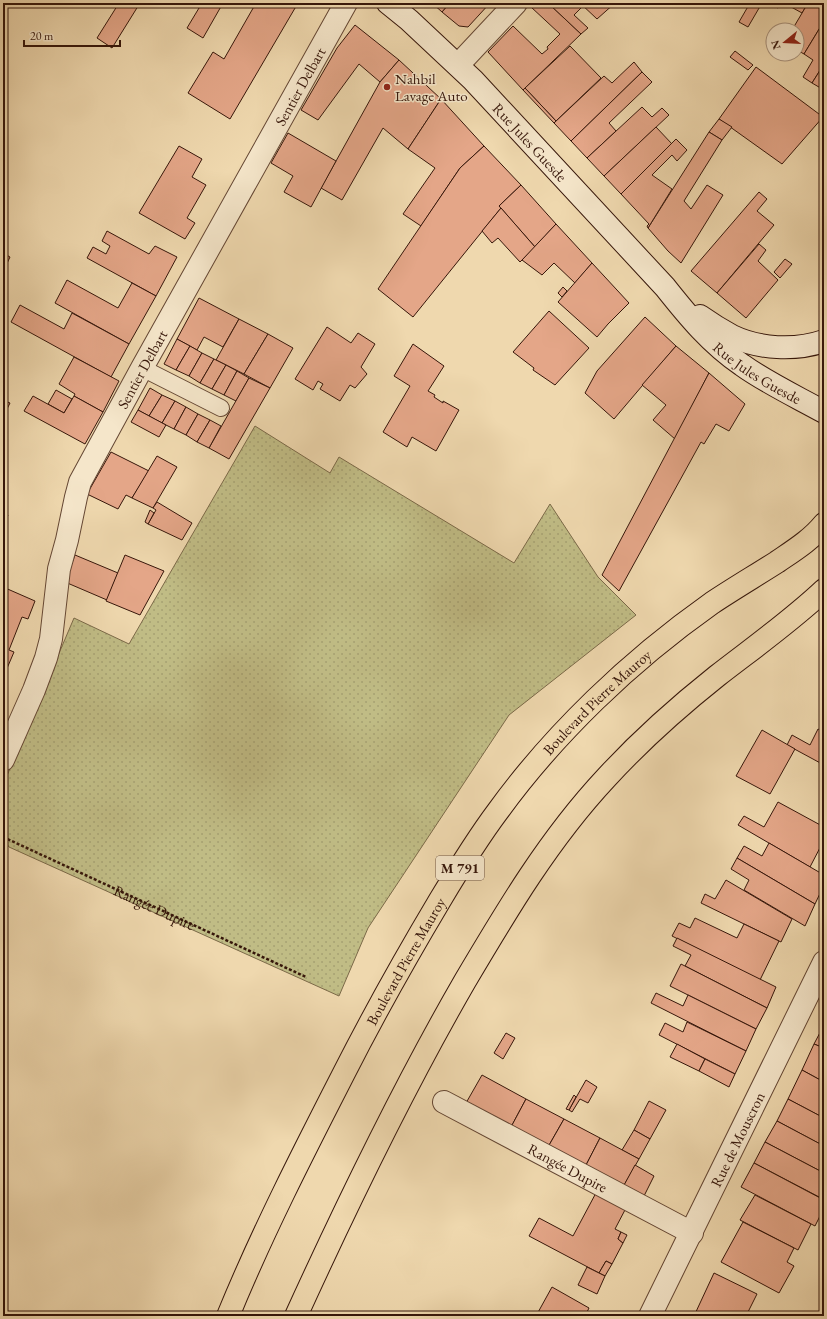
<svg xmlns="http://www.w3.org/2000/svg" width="827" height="1319" viewBox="0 0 827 1319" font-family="'EB Garamond',serif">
  <defs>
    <pattern id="grass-dots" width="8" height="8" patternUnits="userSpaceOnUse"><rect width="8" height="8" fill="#c0bc85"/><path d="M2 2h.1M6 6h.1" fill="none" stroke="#a6a172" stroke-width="1.8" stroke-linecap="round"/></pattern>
  </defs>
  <rect width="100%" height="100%" fill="#efd8ae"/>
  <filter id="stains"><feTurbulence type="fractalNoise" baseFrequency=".005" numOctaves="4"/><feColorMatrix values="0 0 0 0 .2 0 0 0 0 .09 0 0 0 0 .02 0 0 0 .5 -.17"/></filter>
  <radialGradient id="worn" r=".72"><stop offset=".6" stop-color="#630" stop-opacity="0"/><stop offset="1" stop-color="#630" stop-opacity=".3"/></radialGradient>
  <polygon fill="url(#grass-dots)" stroke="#7b6948" points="255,426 330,473 339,457 514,563 550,504 598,577 636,615 509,715 368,928 339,996 9,847 3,838 3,785 74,618 129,644"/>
  <g fill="#e4a688" stroke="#36160a">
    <polygon points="119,3 140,3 112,48 97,38"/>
    <polygon points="202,3 223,3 203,38 187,28"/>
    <polygon points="256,3 298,3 230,119 188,93 213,52 224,59"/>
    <polygon points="432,3 450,3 442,12"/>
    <polygon points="450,3 490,3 468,27 459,26 442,12"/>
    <polygon points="535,3 548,3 581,34 523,90 488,52 513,26 542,54 548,49 547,47 560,34 531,7"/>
    <polygon points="548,3 580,3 583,6 574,15 588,28 581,34"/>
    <polygon points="580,3 615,3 597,19"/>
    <polygon points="750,3 762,3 748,27 739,22"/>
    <polygon points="769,3 782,3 778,8"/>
    <polygon points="784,3 808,3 802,13"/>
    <polygon points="808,3 824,3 824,21 804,54 797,50 797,30 792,30"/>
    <polygon points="824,21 824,64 812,83 803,77 813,60 804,54"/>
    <polygon points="355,25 399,60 380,82 359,64 318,120 301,110 337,48"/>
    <polygon points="570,46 601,78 556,121 525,88"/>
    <polygon points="735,51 753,65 748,70 730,57"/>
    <polygon points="399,60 441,99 408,149 383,128 342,200 321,188 380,82"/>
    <polygon points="634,62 642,72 571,141 554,123 604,76 612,83"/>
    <polygon points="824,64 824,90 812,83"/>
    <polygon points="756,67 823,117 782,164 719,119"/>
    <polygon points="642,72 652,82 609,123 616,131 587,158 571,141"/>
    <polygon points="525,88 556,121 554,123 523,90"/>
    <polygon points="441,99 484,146 460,168 421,226 403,214 435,168 408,149"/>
    <polygon points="642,107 652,117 662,108 669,115 604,176 587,158"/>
    <polygon points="719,119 732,127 722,140 709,132"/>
    <polygon points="656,127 672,144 621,194 604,176"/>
    <polygon points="709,132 722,140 684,201 691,209 707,185 723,195 681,263 668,251 648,228"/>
    <polygon points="288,133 336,161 311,207 284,192 293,176 271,163"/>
    <polygon points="676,139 687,150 677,161 672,155 652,175 672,189 648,228 647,226 649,224 621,194"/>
    <polygon points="179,146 202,159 192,177 206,185 187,218 195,223 185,239 139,213"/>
    <polygon points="484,146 521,185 499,206 501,208 413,317 378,289 460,168"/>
    <polygon points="521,185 556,224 535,247 499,206"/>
    <polygon points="759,192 767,199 757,211 774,225 717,293 691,271"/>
    <polygon points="501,208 535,247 520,262 498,238 492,243 482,231"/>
    <polygon points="556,224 592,263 575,283 554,263 542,275 522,260"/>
    <polygon points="107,231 149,254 155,246 177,257 156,296 87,258 93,247 106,254 110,246 102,241"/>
    <polygon points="759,244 766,250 758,261 778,280 746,318 717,293"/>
    <polygon points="3,253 10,257 3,272"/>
    <polygon points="785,259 792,264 780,278 774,272"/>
    <polygon points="592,263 629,303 608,324 597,337 558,302"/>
    <polygon points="67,280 118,308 132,283 156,296 129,344 55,303"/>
    <polygon points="563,287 567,291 562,297 558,293"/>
    <polygon points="199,298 239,319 223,347 204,337 197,350 177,339"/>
    <polygon points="20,305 64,329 72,313 129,344 111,377 11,322"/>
    <polygon points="549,311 589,348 555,385 533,370 534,368 513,352"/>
    <polygon points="645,317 676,346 614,419 585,393 597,371"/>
    <polygon points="239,319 268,334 244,374 216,360"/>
    <polygon points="327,327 351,343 358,333 375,344 361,367 367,374 355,388 350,385 340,401 320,389 323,384 318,381 313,390 295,379"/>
    <polygon points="268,334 293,348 270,388 244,374"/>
    <polygon points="177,339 190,346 176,370 164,364"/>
    <polygon points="413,344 444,366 428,391 435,395 434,397 443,403 443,401 459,410 436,451 412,437 407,447 383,432 410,386 394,376"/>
    <polygon points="190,346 202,353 189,376 176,370"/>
    <polygon points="676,346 709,373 675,439 653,420 666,405 642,385"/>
    <polygon points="202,353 214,359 200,383 189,376"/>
    <polygon points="74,357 119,381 103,412 74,396 75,394 59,384"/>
    <polygon points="214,359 226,365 212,389 200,383"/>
    <polygon points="226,365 237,371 224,395 212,389"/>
    <polygon points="237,371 249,378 236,401 224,395"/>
    <polygon points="709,373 745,404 729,431 716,424 704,444 701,442 619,591 602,575"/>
    <polygon points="249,378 270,388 229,459 209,448"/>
    <polygon points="150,388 162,395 149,416 138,410"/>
    <polygon points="56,390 72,399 64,413 48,404"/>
    <polygon points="162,395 175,401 162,423 149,416"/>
    <polygon points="33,396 64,413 74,396 103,412 85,444 24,411"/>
    <polygon points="3,400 10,403 3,417"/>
    <polygon points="175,401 186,407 174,429 162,423"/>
    <polygon points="186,407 198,414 186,435 174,429"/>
    <polygon points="138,410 166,425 159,437 131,422"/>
    <polygon points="198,414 210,420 197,442 186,435"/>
    <polygon points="210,420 221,426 209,448 197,442"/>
    <polygon points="111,452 149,471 132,498 126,495 118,509 87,494"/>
    <polygon points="157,456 177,467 153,508 132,498"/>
    <polygon points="157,502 192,523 182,540 148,524 156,510 153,508"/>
    <polygon points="150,510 154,513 148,524 145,522"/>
    <polygon points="3,513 8,515 3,525"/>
    <polygon points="75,555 118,573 107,600 65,582"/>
    <polygon points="125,555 164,571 140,615 106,601"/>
    <polygon points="3,587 35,601 28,619 22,617 9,650 14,652 5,673 3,672"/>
    <polygon points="818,729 824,732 824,765 787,745 792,735 810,745"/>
    <polygon points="762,730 795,749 770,794 736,776"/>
    <polygon points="778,802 824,827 824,840 810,867 738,825 744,816 764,827"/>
    <polygon points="769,843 824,875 824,885 815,904 737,858 744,846 762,856"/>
    <polygon points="737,858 815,904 805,926 744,890 749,880 731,869"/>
    <polygon points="726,880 792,919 781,942 701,903 705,894 715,899"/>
    <polygon points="695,918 737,938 744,924 779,941 760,980 672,936 679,923 690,928"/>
    <polygon points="677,938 776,987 767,1008 685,966 691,955 673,946"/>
    <polygon points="681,964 767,1008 756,1029 670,986"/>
    <polygon points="656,993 683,1006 688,995 756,1029 746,1051 651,1003"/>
    <polygon points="687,1022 746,1051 735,1074 659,1035 665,1023 683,1032"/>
    <polygon points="824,1025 824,1048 814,1044"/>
    <polygon points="506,1033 515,1038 503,1059 494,1053"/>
    <polygon points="677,1044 705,1059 699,1071 670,1057"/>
    <polygon points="814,1044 824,1048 824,1082 802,1070"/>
    <polygon points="705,1059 735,1074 729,1087 699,1071"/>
    <polygon points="802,1070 824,1082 824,1118 788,1099"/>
    <polygon points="482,1075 526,1099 511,1127 466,1103"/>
    <polygon points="586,1080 597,1087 588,1103 580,1099 572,1112 569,1110"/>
    <polygon points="574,1095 576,1097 569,1110 566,1109"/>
    <polygon points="526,1099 564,1119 548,1147 511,1127"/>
    <polygon points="788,1099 824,1118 824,1146 777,1121"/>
    <polygon points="649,1101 666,1110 650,1139 634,1130"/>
    <polygon points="564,1119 600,1138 585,1167 548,1147"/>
    <polygon points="777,1121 824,1146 824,1173 765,1142"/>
    <polygon points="634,1130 650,1139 639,1159 622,1150"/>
    <polygon points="600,1138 639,1159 623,1187 585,1167"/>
    <polygon points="765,1142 824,1173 823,1199 754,1163"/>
    <polygon points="754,1163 824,1200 824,1216 821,1214 815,1226 741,1187"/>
    <polygon points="635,1165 654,1176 643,1198 623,1187"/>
    <polygon points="597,1191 626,1208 615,1229 621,1232 618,1239 623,1243 612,1264 606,1261 599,1273 529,1236 539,1218 573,1236"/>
    <polygon points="755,1195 811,1224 798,1250 740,1220"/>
    <polygon points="743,1222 794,1248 787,1262 794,1266 779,1293 721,1262"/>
    <polygon points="621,1232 627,1235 623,1243 618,1239"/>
    <polygon points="606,1261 612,1264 605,1276 599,1273"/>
    <polygon points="587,1267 605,1276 597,1294 578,1285"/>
    <polygon points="714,1273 757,1294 746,1316 694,1316"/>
    <polygon points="552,1287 589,1308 585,1316 536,1316"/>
  </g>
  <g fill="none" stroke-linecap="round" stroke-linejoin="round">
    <g stroke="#644633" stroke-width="18">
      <polyline id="service" points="142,368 221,408"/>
    </g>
    <g stroke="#644633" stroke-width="24">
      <g id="minor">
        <polyline points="458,65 516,3"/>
        <path id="s2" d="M3,760L34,690L46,658L51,639L59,569L67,540L76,497L80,482L142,368L346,3"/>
        <path id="s3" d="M444,1102L692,1233"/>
        <path id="s4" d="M650,1316L824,962"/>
      </g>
    </g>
    <g stroke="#36160a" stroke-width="24">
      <g id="secondary">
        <path id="s5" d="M388,3L409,20L473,80L665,287C688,316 711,344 742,365C767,383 797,397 824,412"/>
        <path d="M700,316C710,323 721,330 732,336C759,349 795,351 824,341"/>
      </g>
    </g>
    <g stroke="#36160a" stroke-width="24">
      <g id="primary">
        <path id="s6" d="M228,1316C262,1233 303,1153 344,1073C374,1014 406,957 440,900C458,870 477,839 498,811C527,771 560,734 595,700C631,665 671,632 712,603C733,589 755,576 777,562C793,551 811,540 824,524"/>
        <path d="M296,1316C348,1202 402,1090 465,981C507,910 549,839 606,778C640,741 678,707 717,676C753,648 790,622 824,590"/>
      </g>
    </g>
    <path stroke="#36160a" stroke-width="2.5" stroke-dasharray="3 2" stroke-linecap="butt" id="s1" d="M3,837L306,977"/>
    <use href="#service" stroke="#f5e6ca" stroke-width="16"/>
    <use href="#minor" stroke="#f5e6ca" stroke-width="22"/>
    <use href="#secondary" stroke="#f5e6ca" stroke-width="22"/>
    <use href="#primary" stroke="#efd8ae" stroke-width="22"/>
  </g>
  <circle fill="#8f2418" stroke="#f5e6ca" stroke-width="1.5" cx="387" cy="87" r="4"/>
  <g text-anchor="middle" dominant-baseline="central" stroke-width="3" stroke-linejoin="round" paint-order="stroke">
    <rect fill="#f5e6ca" stroke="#6f5444" stroke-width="1" x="436" y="856" width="48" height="24" rx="3"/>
    <g font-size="14" font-weight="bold" fill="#36160a">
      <text x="460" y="868">M 791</text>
    </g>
    <g font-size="15" fill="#36160a" stroke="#f5e6ca" text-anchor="start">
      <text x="395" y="78">Nahbil<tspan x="395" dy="17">Lavage Auto</tspan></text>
    </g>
    <g font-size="15" fill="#36160a" stroke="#f5e6ca">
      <text stroke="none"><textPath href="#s2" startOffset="743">Sentier Delbart</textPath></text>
      <text stroke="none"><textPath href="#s5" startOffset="199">Rue Jules Guesde</textPath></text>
      <text stroke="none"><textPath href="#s2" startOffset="419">Sentier Delbart</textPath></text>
      <text stroke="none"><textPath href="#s5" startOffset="524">Rue Jules Guesde</textPath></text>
      <text stroke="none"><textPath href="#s6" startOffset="721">Boulevard Pierre Mauroy</textPath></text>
      <text stroke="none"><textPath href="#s1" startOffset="167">Rangée Dupire</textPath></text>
      <text stroke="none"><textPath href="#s6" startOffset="397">Boulevard Pierre Mauroy</textPath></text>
      <text stroke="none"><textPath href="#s4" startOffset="197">Rue de Mouscron</textPath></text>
      <text stroke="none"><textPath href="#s3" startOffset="140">Rangée Dupire</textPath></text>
    </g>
  </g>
  <rect width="827" height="1319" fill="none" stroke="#efd8ae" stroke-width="16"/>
  <rect x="4" y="4" width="819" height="1311" fill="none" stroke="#36160a" stroke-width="2"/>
  <rect x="8" y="8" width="811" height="1303" fill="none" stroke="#36160a"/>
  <g transform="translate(785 42) rotate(252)"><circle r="19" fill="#f5e6ca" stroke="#a9937d"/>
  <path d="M0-3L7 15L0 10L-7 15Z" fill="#8f2418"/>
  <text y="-6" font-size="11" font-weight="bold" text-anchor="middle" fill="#36160a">N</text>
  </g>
  <path d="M24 40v6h96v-6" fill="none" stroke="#36160a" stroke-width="2"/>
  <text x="30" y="40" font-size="12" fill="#36160a" stroke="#f5e6ca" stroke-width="3" paint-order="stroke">20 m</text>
  <rect width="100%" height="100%" filter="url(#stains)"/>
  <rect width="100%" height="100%" fill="url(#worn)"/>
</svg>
